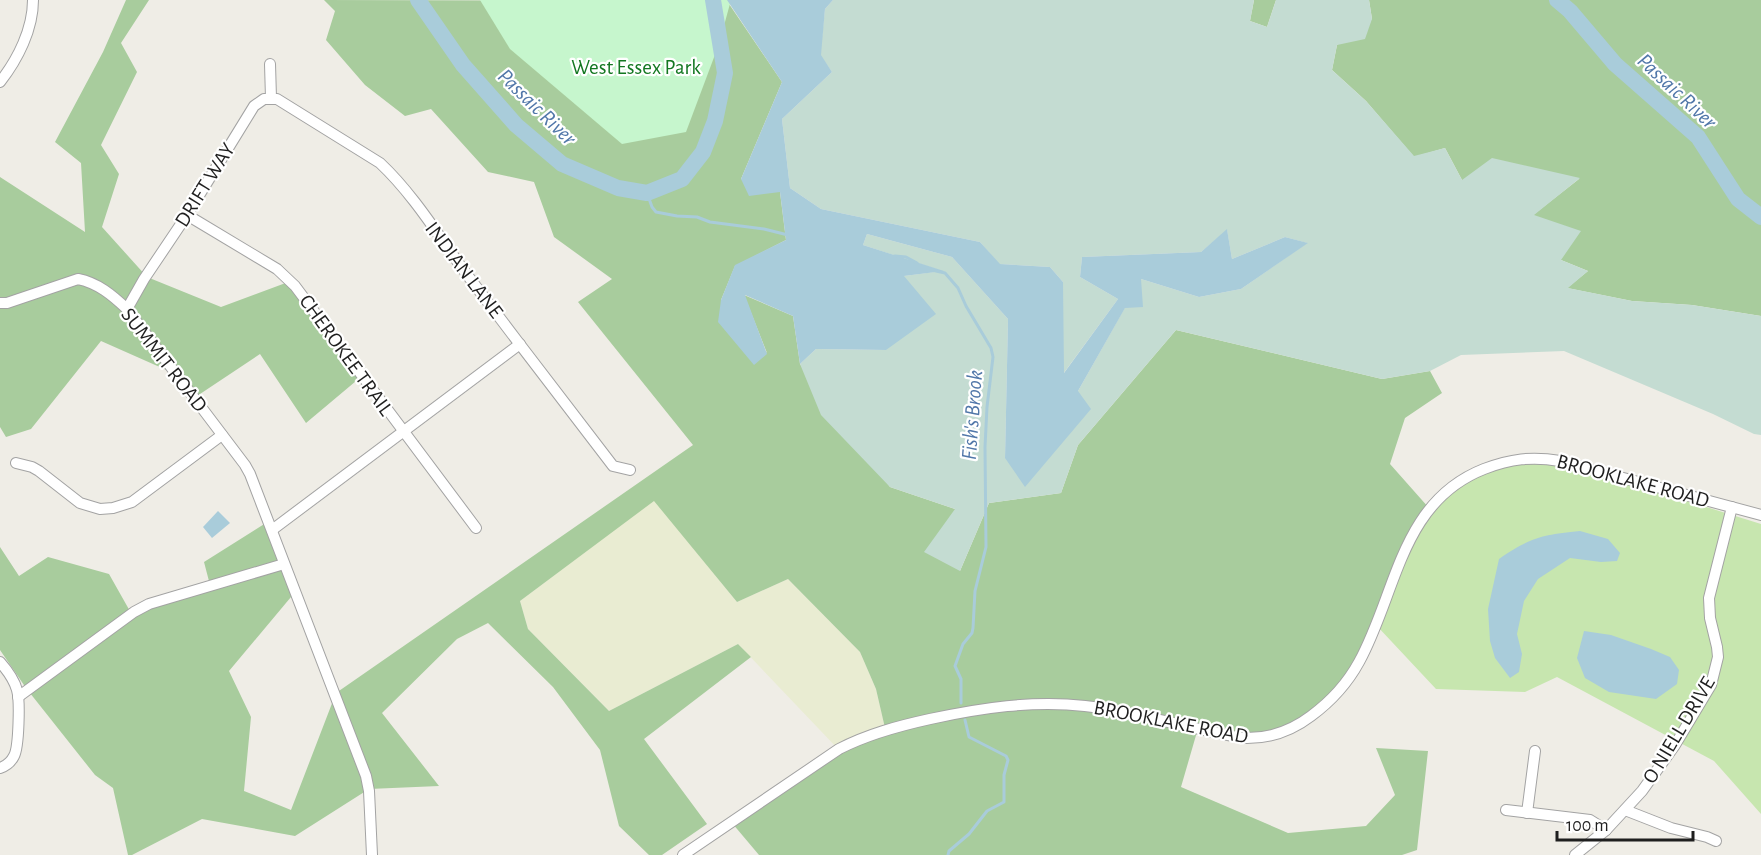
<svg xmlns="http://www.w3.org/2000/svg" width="1761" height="855" viewBox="0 0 1761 855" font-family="'Alegreya Sans',sans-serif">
  <rect width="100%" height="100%" fill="#efede6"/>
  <polygon fill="#e9ecd2" points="654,500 737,602 788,579 860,652 876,689 885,728 838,749 738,644 609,711 528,629 520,601"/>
  <polygon fill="#c7e6af" points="1552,459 1761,524 1761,814 1714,761 1557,677 1525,692 1436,689 1377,626 1429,508 1490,464"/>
  <g fill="#a8cc9d">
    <polygon points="126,0 149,0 121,43 137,72 101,145 119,174 102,227 147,277 221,307 291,281 362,376 306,423 260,354 197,396 180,376 101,341 31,429 6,437 0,427 0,177 85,232 81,163 55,142 103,52"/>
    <polygon points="324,0 727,1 782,82 741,179 780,192 786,240 735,266 721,300 767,353 744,295 793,316 800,364 890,487 955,509 960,571 989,503 1061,493 1078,445 1176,330 1382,379 1430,371 1442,393 1405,418 1390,464 1429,508 1340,690 1293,726 1261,737 1199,725 1181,787 1288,833 1366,826 1395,795 1376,748 1428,751 1417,850 1402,855 759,855 732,823 838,749 885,728 876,689 860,652 788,579 737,602 654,501 520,601 528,629 609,711 738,644 751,657 644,739 707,824 662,855 649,855 619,826 600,750 553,687 488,623 457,639 382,713 439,786 369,789 295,836 202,819 132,855 128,855 113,788 95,775 26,688 0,650 0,547 19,576 48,557 109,574 131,613 210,585 204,562 269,521 296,591 229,671 251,717 244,791 291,810 336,693 693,445 578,302 612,279 554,237 534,182 488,172 431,109 405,116 365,85 326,40 335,11"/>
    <polygon points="1254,0 1276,0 1267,27 1250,21"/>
    <polygon points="1369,0 1761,0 1761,316 1692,305 1632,301 1567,288 1588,271 1561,260 1533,215 1579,179 1462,180 1445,148 1414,157 1366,101 1332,70 1337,45 1372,19"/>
  </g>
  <polygon fill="#c4dcd2" points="833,0 1254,0 1250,21 1267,27 1276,0 1369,0 1372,19 1365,39 1337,45 1332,70 1366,101 1414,156 1445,148 1462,180 1492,158 1580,178 1534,215 1581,231 1561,260 1588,271 1568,288 1632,301 1692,305 1761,316 1761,435 1754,434 1713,414 1564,351 1461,355 1430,371 1382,379 1176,330 1078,445 1061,493 989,503 960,571 924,552 955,509 890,487 821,415 800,364 816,349 886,350 904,276 942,271 863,245 867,234 952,257 1008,319 1005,458 1078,391 1141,279 1199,297 1241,289 1307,243 1285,237 1232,259 1227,230 1201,252 1082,257 1080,277 1118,299 1063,374 1063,282 1050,267 999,264 980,242 821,209 790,188 782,119 832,72 820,55 825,9"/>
  <polygon fill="#c6f6cd" points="480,0 731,0 719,44 686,132 622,144 510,49"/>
  <g fill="#a9ccda">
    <polygon points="727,0 833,0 825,9 821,55 832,72 782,119 790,188 821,209 980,242 1000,264 1050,267 1063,282 1064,373 1118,299 1080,277 1082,257 1201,252 1227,229 1232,259 1285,237 1308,243 1241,289 1199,297 1141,279 1143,307 1125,308 1078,391 1091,409 1025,487 1005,458 1008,319 952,257 867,234 863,245 944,271 904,276 936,314 886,350 816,349 800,364 793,316 745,295 767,354 754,365 718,322 721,300 735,265 786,240 780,192 749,196 741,179 782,82"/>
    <polygon points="218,511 230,523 212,538 203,527"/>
    <path d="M1580,531L1608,539L1620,553L1617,561L1601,562L1570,558L1538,579L1524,601L1517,634L1522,654L1519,672L1510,678L1495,658L1490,641L1488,609L1499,559C1531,537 1542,535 1580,531Z"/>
    <polygon points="1584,631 1611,635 1651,649 1670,657 1679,670 1677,684 1656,699 1609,692 1585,678 1577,658"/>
  </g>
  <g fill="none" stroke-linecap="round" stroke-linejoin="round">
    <g stroke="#a9ccda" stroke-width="3">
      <polyline points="647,193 652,207 656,212 677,216 697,217 710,222 764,229 788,235"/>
      <polyline points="895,256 906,257 917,263"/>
      <polyline points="936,271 945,273 958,288 966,306 991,348 993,357 987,407 985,447 986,547 975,591 973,628 972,633 963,644 955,666 961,679 961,703"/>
      <polyline points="948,855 949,851 969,834 987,811 1004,802 1004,775 1008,760 1006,756 969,737 965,720"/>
    </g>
    <g stroke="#a9ccda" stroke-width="16">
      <polyline points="418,0 463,65 516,125 562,164 618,188 647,193 682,179 703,152 715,121 725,73 713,0"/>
      <polyline points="1557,0 1570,11 1615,64 1698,137 1738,199 1761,217"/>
    </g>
    <g stroke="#a3a3a3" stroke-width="12">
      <g id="minor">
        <polyline points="270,64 271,98"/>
        <path d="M0,82C18,59 33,29 33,0"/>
        <polyline points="187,215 277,269 295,286 476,528"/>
        <path d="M0,303H7L78,279C98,283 112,295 127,309L245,465L250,474L366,776L369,791L372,855"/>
        <path d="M127,309L144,279L187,215L254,106L264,99H277L380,163C413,194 438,235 465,272C514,337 563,401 613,466L630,470"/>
        <polyline points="16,463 32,467 39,471 80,503 100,509 113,508 132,502 222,435"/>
        <polyline points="272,530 520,344"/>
        <path d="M0,662C7,670 14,679 17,690C20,700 19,747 14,756C11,762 6,766 0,768"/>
        <polyline points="18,697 134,612 149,604 284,564"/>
        <polyline points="1506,810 1590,820 1606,830"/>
        <polyline points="1625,810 1671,828 1707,837 1716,841"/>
        <polyline points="1527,813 1535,751"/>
        <path d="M683,855L839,749C868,734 898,726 930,719C981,708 1033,700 1085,706C1138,712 1190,729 1243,738C1269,739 1290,732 1311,716C1330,702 1347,684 1359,662C1397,593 1400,502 1484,469C1510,459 1532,456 1560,461L1761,515"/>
        <polyline points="1575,855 1606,830 1642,791 1675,745 1711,685 1718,657 1717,647 1710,618 1709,598 1732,507"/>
      </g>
    </g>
    <use href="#minor" stroke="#fff" stroke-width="10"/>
  </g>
  <g text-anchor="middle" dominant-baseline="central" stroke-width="4.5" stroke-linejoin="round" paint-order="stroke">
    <g font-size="21" fill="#137721" stroke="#fff">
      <text x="636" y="67">West Essex Park</text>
    </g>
    <g font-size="21" fill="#1f1f1f" stroke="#fff">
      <text transform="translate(205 185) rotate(-58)">DRIFT WAY</text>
      <text transform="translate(464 270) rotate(53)">INDIAN LANE</text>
      <text transform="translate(346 355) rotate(54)">CHEROKEE TRAIL</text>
      <text transform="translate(164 360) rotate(52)">SUMMIT ROAD</text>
      <text transform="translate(1633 481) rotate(15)">BROOKLAKE ROAD</text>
      <text transform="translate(1171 722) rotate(11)">BROOKLAKE ROAD</text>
      <text transform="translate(1679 730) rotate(-59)">O NIELL DRIVE</text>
    </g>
    <g font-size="22" font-style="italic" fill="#5177a9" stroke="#fff">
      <text transform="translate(1677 91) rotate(43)">Passaic River</text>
      <text transform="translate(537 107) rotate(44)">Passaic River</text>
      <text transform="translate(972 415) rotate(-86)">Fish's Brook</text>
    </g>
  </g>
  <path d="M1557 831v9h136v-9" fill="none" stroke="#1f1f1f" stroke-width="3"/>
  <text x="1566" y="831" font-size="18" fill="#1f1f1f" stroke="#ffffff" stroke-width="4.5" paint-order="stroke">100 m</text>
</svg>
